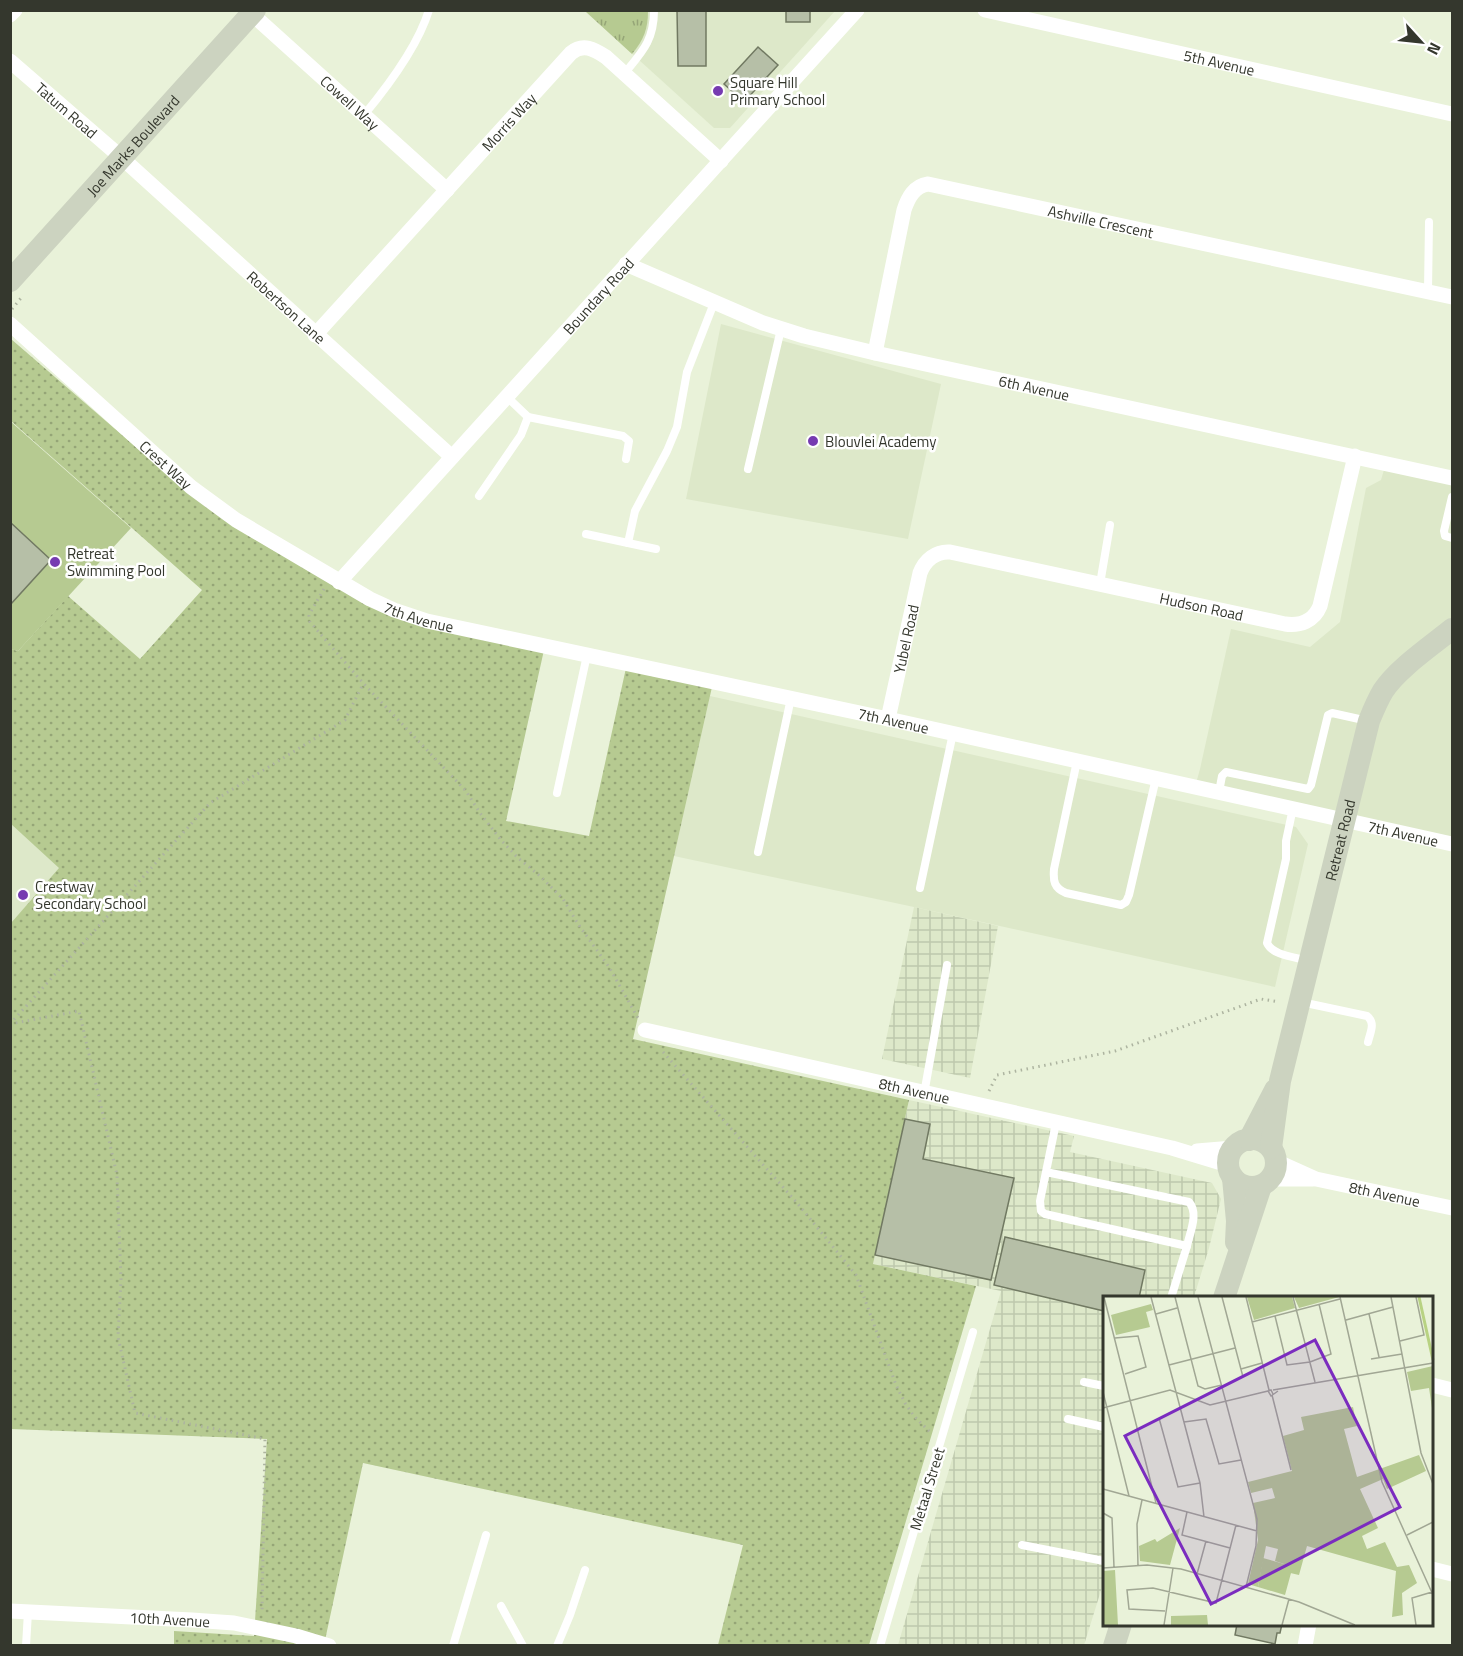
<svg xmlns="http://www.w3.org/2000/svg" width="1463" height="1656" viewBox="0 0 1463 1656" font-family="'Titillium Web',sans-serif">
  <defs>
    <pattern id="industrial-grid" width="8" height="8" patternUnits="userSpaceOnUse" patternTransform="scale(1.5)"><rect width="8" height="8" fill="#dde8c9"/><path d="M0 4h8M4 0v8" fill="none" stroke="#bec8ad"/></pattern>
    <pattern id="grass-dots" width="8" height="8" patternUnits="userSpaceOnUse" patternTransform="scale(1.5)"><rect width="8" height="8" fill="#b6ca91"/><path d="M2 2h.1M6 6h.1" fill="none" stroke="#95a577" stroke-width="1.8" stroke-linecap="round"/></pattern>
    <pattern id="park-tufts" width="24" height="20" patternUnits="userSpaceOnUse" patternTransform="scale(1.5)"><rect width="24" height="20" fill="#b6ca91"/><path d="M3 7l-1-3M5 7V3M7 7l1-3M15 17l-1-3M17 17v-4M19 17l1-3" fill="none" stroke="#95a577"/></pattern>
  </defs>
  <rect width="100%" height="100%" fill="#e9f2d9"/>
  <g fill="#dde8c9">
    <polygon points="585,11 835,11 730,128 714,128"/>
    <polygon points="721,324 941,384 908,539 686,499"/>
    <polygon points="1386,463 1452,478 1452,844 1195,787 1200,769 1231,629 1310,647 1340,622 1366,488 1381,480"/>
    <polygon points="710,696 1296,827 1308,844 1275,987 914,907 674,856"/>
    <polygon points="11,824 60,868 11,923"/>
  </g>
  <g fill="url(#industrial-grid)">
    <polygon points="914,907 998,926 970,1078 882,1059"/>
    <polygon points="909,1100 1074,1136 1070,1152 1212,1183 1221,1199 1209,1248 1194,1297 1104,1298 1104,1581 1084,1645 898,1645 1001,1291 873,1264"/>
  </g>
  <polygon fill="url(#grass-dots)" points="11,339 188,492 233,525 273,550 349,581 369,601 544,650 506,821 589,836 626,668 712,687 633,1039 909,1100 873,1264 976,1286 869,1645 718,1645 743,1545 363,1463 324,1645 174,1645 174,1631 254,1636 267,1439 11,1429 11,923 59,868 11,824 11,649 18,651 68,596 140,659 202,590 11,421"/>
  <path fill="url(#park-tufts)" d="M585,11H648C648,28 644,40 632,54Z"/>
  <polygon fill="#b6ca91" points="10,421 131,528 18,651 10,649"/>
  <g fill="#b6bfa7" stroke="#717962" stroke-width="1.5">
    <polygon points="677,10 706,10 706,66 678,66"/>
    <rect x="786" y="10" width="24" height="12"/>
    <polygon points="758,47 778,65 744,102 724,84"/>
    <polygon points="10,522 51,560 10,605"/>
    <polygon points="905,1119 930,1124 923,1159 1014,1178 991,1280 875,1255"/>
    <polygon points="1005,1237 1145,1270 1139,1298 1104,1298 1104,1311 994,1285"/>
    <polygon points="1237,1624 1282,1624 1280,1633 1277,1633 1275,1644 1235,1635"/>
  </g>
  <g fill="none" stroke-linecap="round" stroke-linejoin="round">
    <g stroke="#adb4a0" stroke-width="3" stroke-dasharray="1.5 4.5" stroke-linecap="butt">
      <polyline points="12,309 21,298"/>
      <polyline points="324,589 310,613 309,616 310,622 363,683 466,791 480,813 501,840 517,857 540,876 563,899 578,924 609,967 638,1018"/>
      <polyline points="10,1024 79,1011 117,1175 121,1279 118,1337 135,1413 265,1439 262,1612"/>
      <polyline points="10,1024 210,803 345,720 363,684"/>
      <polyline points="663,1052 798,1204 856,1275 896,1385 905,1403 914,1416 932,1434"/>
      <polyline points="989,1091 997,1075 1115,1051 1261,999 1279,1002"/>
    </g>
    <g stroke="#fff" stroke-width="8">
      <path d="M624,74C642,52 654,41 654,10"/>
      <path d="M364,115C388,86 418,46 429,10"/>
      <polyline points="1428,291 1429,222"/>
      <polyline points="507,397 528,417"/>
      <polyline points="748,469 781,329"/>
      <polyline points="479,496 521,435 528,417 623,436 629,441 626,459"/>
      <polyline points="1452,497 1444,531 1445,536 1452,538"/>
      <polyline points="586,534 656,549"/>
      <polyline points="628,543 635,511 667,451 677,427 687,372 714,303"/>
      <polyline points="1100,584 1110,525"/>
      <path d="M1077,761L1054,869C1053,881 1054,888 1066,893L1121,905L1126,902L1129,895L1156,778"/>
      <polyline points="1219,792 1222,776 1226,772 1308,789 1311,785 1328,715 1332,713 1368,721"/>
      <polyline points="557,793 587,655"/>
      <path d="M1293,808L1286,841V859L1267,943C1273,956 1296,957 1309,961"/>
      <polyline points="758,852 791,698"/>
      <polyline points="920,888 953,733"/>
      <path d="M1301,1002L1367,1016C1376,1023 1370,1033 1368,1042"/>
      <polyline points="924,1094 947,965"/>
      <path d="M1046,1172L1189,1202C1199,1213 1190,1232 1187,1246L1045,1214L1041,1211L1040,1201L1056,1123"/>
      <polyline points="1171,1298 1187,1246"/>
      <polyline points="1084,1382 1104,1386"/>
      <polyline points="1068,1419 1104,1427"/>
      <polyline points="1022,1545 1104,1561"/>
      <polyline points="501,1606 523,1646"/>
      <polyline points="26,1646 28,1612"/>
      <polyline points="453,1646 486,1535"/>
      <polyline points="557,1646 570,1615 585,1570"/>
      <polyline points="880,1646 973,1332"/>
    </g>
    <g stroke="#fff" stroke-width="15">
      <path id="s1" d="M985,10L1452,114"/>
      <path id="s2" d="M252,14L447,190"/>
      <polyline points="10,15 15,10"/>
      <path id="s3" d="M10,61L122,158L452,457"/>
      <path id="s4" d="M626,264L763,323L804,336L875,353L1452,478"/>
      <path id="s5" d="M10,324L191,487L236,520L370,599L394,610L427,621L888,719L1452,844"/>
      <path id="s6" d="M315,335L571,53C583,43 594,49 606,57L721,161"/>
      <path id="s7" d="M875,353L904,210C908,198 914,186 928,184L1452,297"/>
      <path id="s8" d="M339,582L857,10"/>
      <path id="s9" d="M888,719L920,573C925,560 936,551 950,552L1285,624C1300,626 1314,621 1320,606L1355,456"/>
      <path id="s10" d="M645,1030L1172,1148L1228,1165"/>
      <polyline points="1197,1151 1233,1148"/>
      <path id="s11" d="M1276,1161L1316,1179L1452,1208"/>
      <polyline points="1270,1179 1313,1179"/>
      <polyline points="1432,1385 1452,1390"/>
      <polyline points="1432,1569 1452,1574"/>
      <path id="s12" d="M10,1611L192,1620L234,1623L296,1636L329,1646"/>
      <polyline points="1305,1646 1309,1624"/>
    </g>
    <g stroke="#ccd3c0" stroke-width="22">
      <path id="s13" d="M10,281L255,10"/>
      <circle cx="1252" cy="1163" r="24"/>
      <polyline points="1249,1140 1275,1090"/>
      <path id="s14" d="M1271,1148L1280,1081L1369,721C1373,711 1377,701 1383,691C1397,669 1431,646 1452,629"/>
      <polyline points="1233,1178 1237,1221 1236,1242"/>
      <polyline points="1224,1298 1261,1186"/>
      <polyline points="1114,1646 1121,1624"/>
    </g>
  </g>
  <g fill="#763bb1" stroke="#fff" stroke-width="2">
    <circle cx="718" cy="91" r="6"/>
    <circle cx="813" cy="441" r="6"/>
    <circle cx="55" cy="562" r="6"/>
    <circle cx="23" cy="895" r="6"/>
  </g>
  <g text-anchor="middle" dominant-baseline="central" stroke-width="5" stroke-linejoin="round" paint-order="stroke">
    <g font-size="15" fill="#34372d" stroke="#fff">
      <text stroke="none"><textPath href="#s1" startOffset="240">5th Avenue</textPath></text>
      <text stroke="none"><textPath href="#s2" startOffset="132">Cowell Way</textPath></text>
      <text stroke="none"><textPath href="#s3" startOffset="75">Tatum Road</textPath></text>
      <text stroke="none"><textPath href="#s6" startOffset="288">Morris Way</textPath></text>
      <text stroke="none"><textPath href="#s13" startOffset="183">Joe Marks Boulevard</textPath></text>
      <text stroke="none"><textPath href="#s7" startOffset="360">Ashville Crescent</textPath></text>
      <text stroke="none"><textPath href="#s8" startOffset="386">Boundary Road</textPath></text>
      <text stroke="none"><textPath href="#s3" startOffset="370">Robertson Lane</textPath></text>
      <text stroke="none"><textPath href="#s4" startOffset="428">6th Avenue</textPath></text>
      <text stroke="none"><textPath href="#s5" startOffset="210">Crest Way</textPath></text>
      <text stroke="none"><textPath href="#s9" startOffset="446">Hudson Road</textPath></text>
      <text stroke="none"><textPath href="#s5" startOffset="507">7th Avenue</textPath></text>
      <text stroke="none"><textPath href="#s9" startOffset="82">Yubel Road</textPath></text>
      <text stroke="none"><textPath href="#s5" startOffset="993">7th Avenue</textPath></text>
      <text stroke="none"><textPath href="#s5" startOffset="1515">7th Avenue</textPath></text>
      <text stroke="none"><textPath href="#s14" startOffset="316">Retreat Road</textPath></text>
      <text stroke="none"><textPath href="#s10" startOffset="276">8th Avenue</textPath></text>
      <text stroke="none"><textPath href="#s11" startOffset="114">8th Avenue</textPath></text>
      <text transform="translate(927 1489) rotate(-73)">Metaal Street</text>
      <text stroke="none"><textPath href="#s12" startOffset="160">10th Avenue</textPath></text>
    </g>
    <g font-size="15" fill="#34372d" stroke="#fff" text-anchor="start">
      <text x="730" y="82">Square Hill<tspan x="730" dy="17">Primary School</tspan></text>
      <text x="825" y="441">Blouvlei Academy</text>
      <text x="67" y="553">Retreat<tspan x="67" dy="17">Swimming Pool</tspan></text>
      <text x="35" y="886">Crestway<tspan x="35" dy="17">Secondary School</tspan></text>
    </g>
  </g>
  <g transform="translate(1103 1296)">
    <rect width="330" height="330" fill="#e9f2d9"/>
    <path d="M191,1H236L196,12ZM330,70V112H329L326,92L308,95L304,76ZM250,111L254,130L241,133L254,181L316,159L323,175L284,193L280,183L257,193L275,232L259,240L264,253L282,246L294,271L306,269L314,287L299,297L300,319L289,321L293,275L204,250L196,279L183,276L181,268L172,265L175,253L163,250L155,291L145,288L155,244L150,207L172,202L169,192L148,197L145,186L189,175L180,140L201,134L198,121Z" fill="#b6ca91"/>
    <path d="M144,1H189L192,12L151,24ZM48,8L50,14L43,16L47,31L13,39L8,19ZM77,232L67,269L37,265L36,250L52,243L54,246Z" fill="#b6ca91"/>
    <path d="M160,262L181,268L188,277L182,299L155,291ZM12,274L15,329H0V275ZM104,319L105,329H68V320Z" fill="#b6ca91"/>
    <path fill="none" stroke="#b8d282" stroke-width="3" d="M316,1L330,64"/>
    <path fill="none" stroke="#a1a794" stroke-width="1.5" d="M1,1L53,207M48,1L97,187L101,221M72,1L95,90L102,93L119,89M95,1L154,223L153,250L143,291M119,1L140,81M143,1L166,94M190,1L212,86M237,1L279,186L330,299M288,1L318,157L330,188M53,18L74,12M266,18L276,61M172,20L184,69L207,66L228,58L216,8M243,24L290,11M149,26L237,3M12,42L35,40L43,71L22,78M297,45L321,39L313,1M268,63L299,58M66,69L132,52M138,73L159,67M170,94L330,67M0,96L26,200M170,98L168,94L165,95L168,100L175,95M169,99L188,174M0,112L67,94L107,109L165,95M56,122L75,191L97,187M81,126L103,123L116,168L138,164M0,193L154,235M84,216L79,239L127,252M0,217L9,222L11,271M304,239L330,226M35,270L34,228L39,204M0,272L44,269L78,273L196,306L252,329M94,278L103,245M62,315L26,313L24,294L50,292L113,307L133,229M61,329L70,272M179,329L186,303M313,329L309,302L329,296"/>
    <path fill="#7b2cbf" fill-opacity="0.15" stroke="#7b2cbf" stroke-width="3" d="M212,44L297,211L108,308L22,140Z"/>
    <rect width="330" height="330" fill="none" stroke="#34372d" stroke-width="3"/>
  </g>
  <rect width="1463" height="1656" fill="none" stroke="#34372d" stroke-width="24"/>
  <g transform="translate(1421 42) rotate(117)" stroke="#ffffff" stroke-width="4.5" paint-order="stroke">
  <path d="M0-4.5L10 22L0 15L-10 22Z" fill="#34372d"/>
  <text y="-9" font-size="16" font-weight="bold" text-anchor="middle" fill="#34372d">N</text>
  </g>
</svg>
